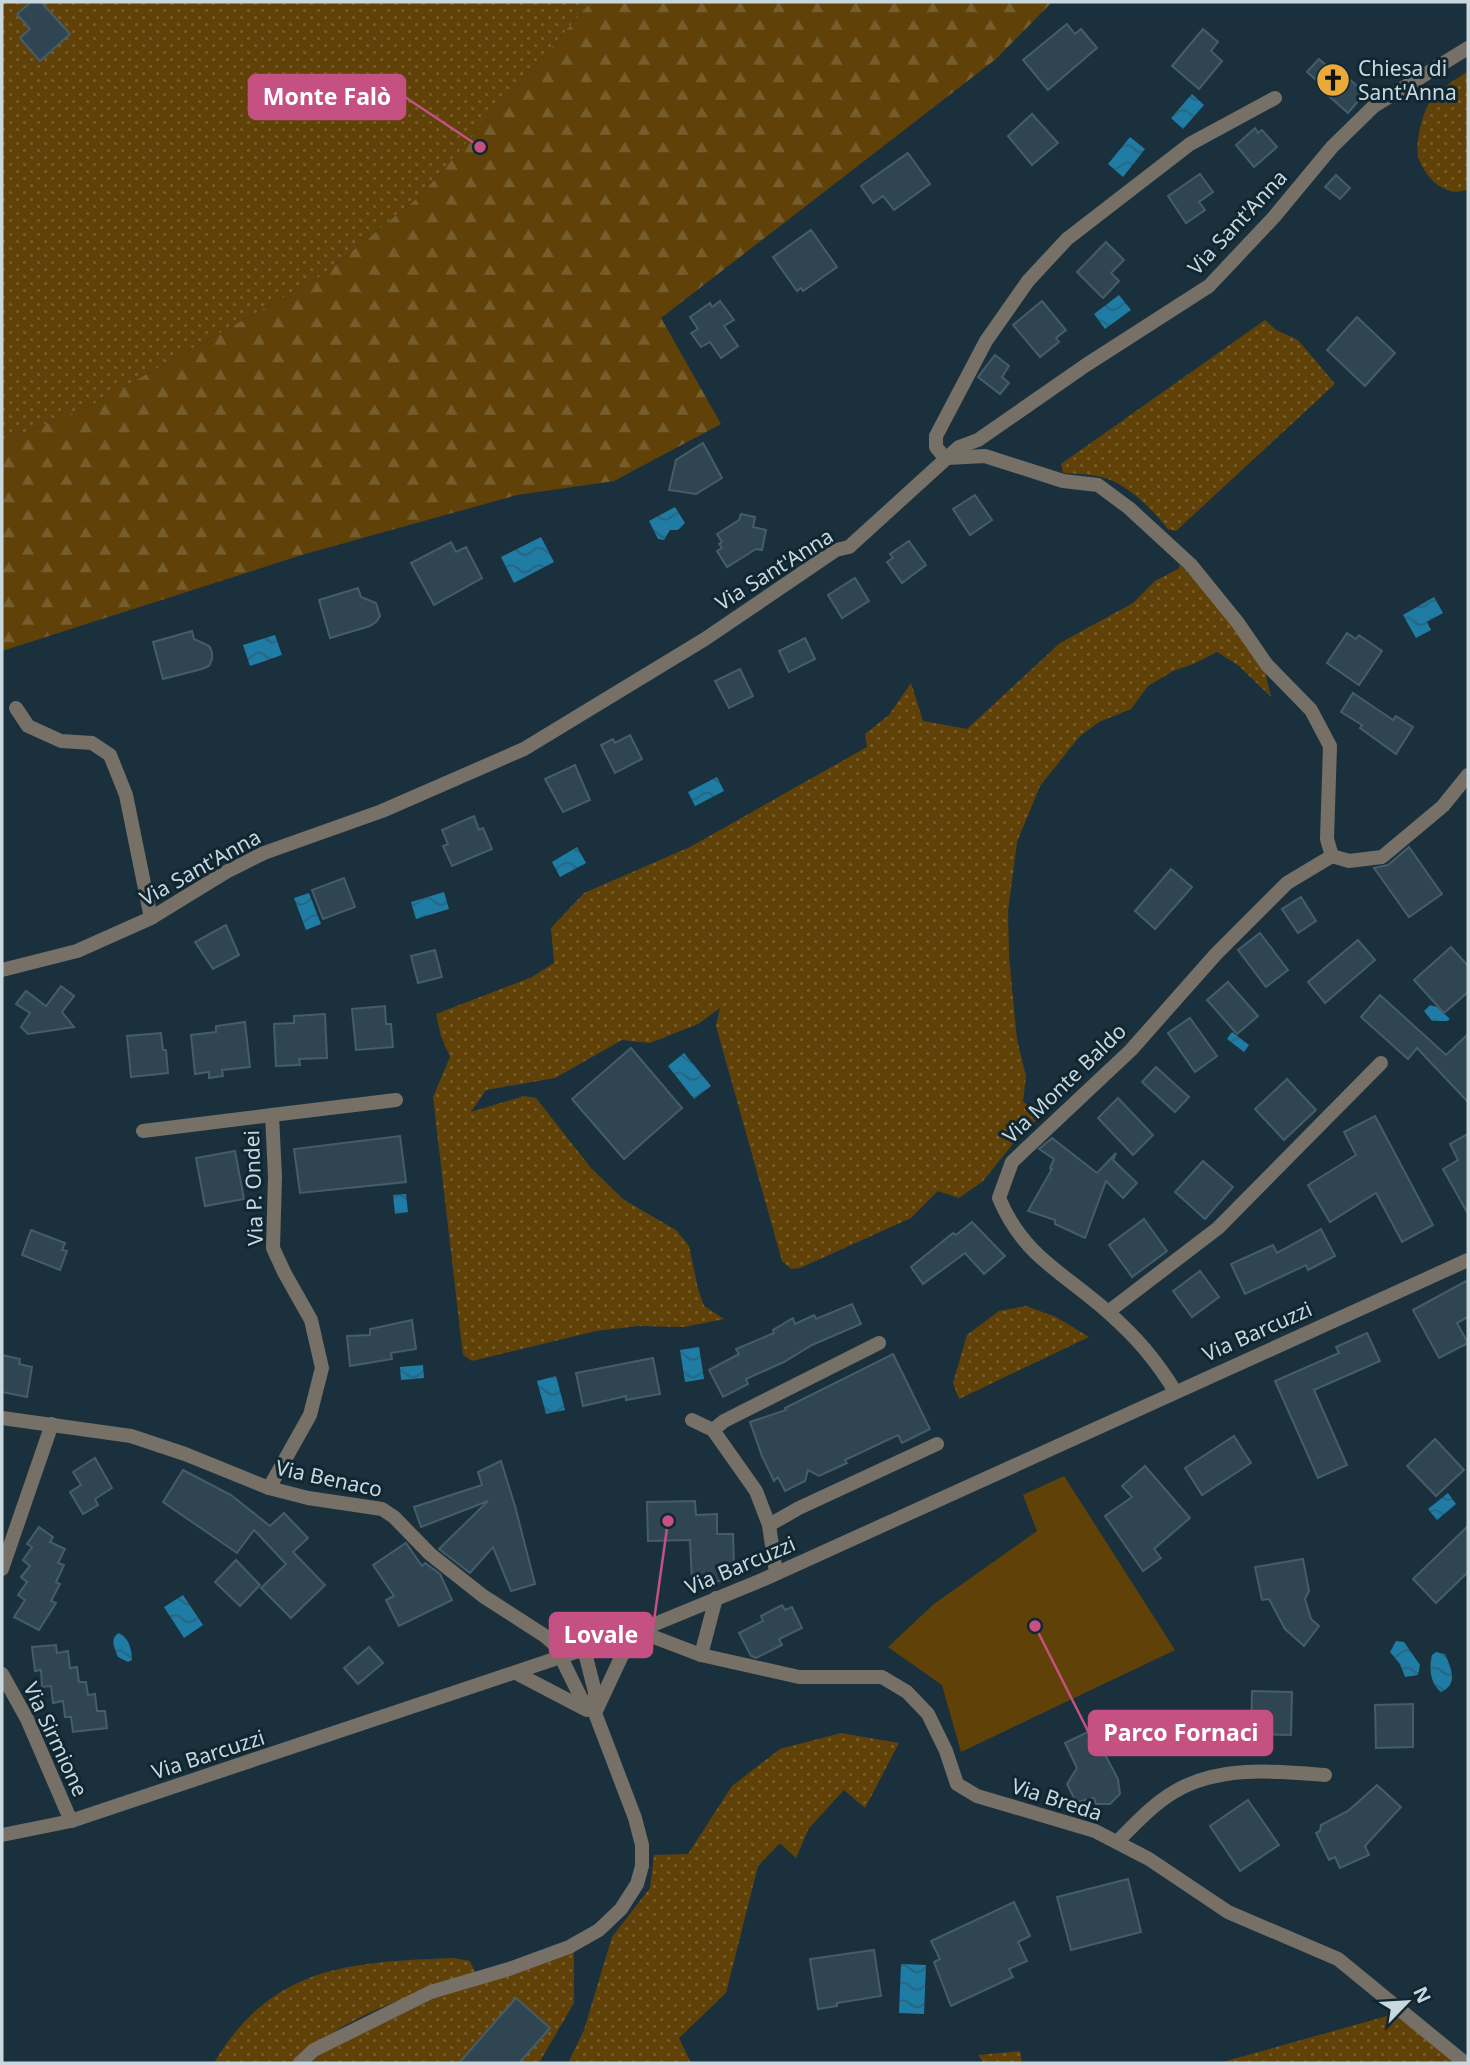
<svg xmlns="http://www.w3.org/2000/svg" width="1470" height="2065" viewBox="0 0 1470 2065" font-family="'Noto Sans',sans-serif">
  <defs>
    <pattern id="grass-dots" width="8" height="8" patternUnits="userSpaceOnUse" patternTransform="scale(1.75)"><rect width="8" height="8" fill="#604209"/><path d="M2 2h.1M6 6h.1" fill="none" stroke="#755d2c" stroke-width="1.8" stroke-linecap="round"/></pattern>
    <pattern id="forest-firs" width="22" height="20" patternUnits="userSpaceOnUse" patternTransform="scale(1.75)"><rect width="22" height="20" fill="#604209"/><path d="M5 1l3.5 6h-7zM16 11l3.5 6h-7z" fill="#755d2c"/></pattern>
    <pattern id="water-waves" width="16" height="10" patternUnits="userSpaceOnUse" patternTransform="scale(1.75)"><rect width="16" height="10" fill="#1e7ca5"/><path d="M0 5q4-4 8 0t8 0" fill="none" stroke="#2a647e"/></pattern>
  </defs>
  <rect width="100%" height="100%" fill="#1a313d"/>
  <g fill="url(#grass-dots)">
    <polygon points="2,2 591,2 420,196 323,275 92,405 2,442"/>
    <path d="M1468,71V189C1447,199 1426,179 1419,159C1414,145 1423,109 1433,97C1442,87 1457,79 1468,71Z"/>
    <path d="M1265,320L1276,330L1298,340L1335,384L1176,531L1168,529C1154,511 1130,487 1108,479C1093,474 1078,474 1063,473L1061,464Z"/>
    <polygon points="1180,565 1205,588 1264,668 1271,697 1238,665 1217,652 1193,664 1173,671 1148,686 1131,709 1099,722 1080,736 1040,786 1017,842 1008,911 1009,957 1017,1040 1026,1076 1023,1102 1044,1113 1016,1140 983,1181 959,1198 938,1191 911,1218 800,1268 791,1269 782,1261 716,1026 720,1008 698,1024 650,1043 622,1040 555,1078 486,1090 471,1112 524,1096 536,1098 591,1168 624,1200 676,1230 689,1246 698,1289 704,1306 724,1319 684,1327 638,1326 596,1331 472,1361 463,1355 433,1097 450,1057 441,1036 436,1014 532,977 554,963 551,928 584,893 690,847 867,747 865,734 889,715 911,683 923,721 967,729 1060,643 1133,603 1155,581 1178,569"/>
    <polygon points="1026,1306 1056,1317 1089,1337 959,1399 953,1383 967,1335 999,1311"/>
    <polygon points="841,1733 899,1743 865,1808 844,1790 809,1828 796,1858 780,1843 758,1866 726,1993 679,2038 691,2063 568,2063 584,2030 612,1937 650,1888 654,1855 688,1854 732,1786 780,1749"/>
    <polygon points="574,1951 574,2003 539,2063 311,2063 322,2053 435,1998"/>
    <path d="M454,1958L470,1961L476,1975C413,1994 342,2016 294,2063H214C272,1965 351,1962 454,1958Z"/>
    <polygon points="1398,2013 1456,2063 1219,2063"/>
    <polygon points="1020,2051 1022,2063 984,2063 978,2055"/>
  </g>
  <polygon fill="url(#forest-firs)" points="591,2 1052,2 996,59 661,318 721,424 614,481 517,495 305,554 2,651 2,442 92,405 323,275 420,196"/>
  <polygon fill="#604209" points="1064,1476 1175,1650 961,1752 942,1685 888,1647 934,1604 1037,1531 1023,1495"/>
  <g fill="url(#water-waves)">
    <polygon points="1192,94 1204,105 1183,129 1171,118"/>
    <polygon points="1130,137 1145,149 1123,177 1108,164"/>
    <polygon points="1119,295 1131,310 1105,329 1094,314"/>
    <polygon points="675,507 685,523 678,530 670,530 664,540 658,539 649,521"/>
    <polygon points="541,537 554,562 514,583 501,557"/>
    <polygon points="1434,597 1443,613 1427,622 1431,630 1416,638 1403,615"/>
    <polygon points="275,635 282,655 250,666 243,645"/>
    <polygon points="717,777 724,791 695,806 688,792"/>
    <polygon points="577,847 586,863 560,877 552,862"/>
    <polygon points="444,892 449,909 416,919 411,902"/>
    <polygon points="309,893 321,924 306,930 294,898"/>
    <polygon points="1430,1005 1437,1007 1450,1019 1447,1021 1432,1021 1424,1011"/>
    <polygon points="1232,1032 1249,1045 1244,1052 1227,1039"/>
    <polygon points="684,1053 711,1086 694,1099 668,1066"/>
    <polygon points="406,1194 408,1212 395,1214 393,1195"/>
    <polygon points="699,1347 704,1379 685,1382 680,1350"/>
    <polygon points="423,1365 424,1378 401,1380 400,1367"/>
    <polygon points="556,1376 565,1410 546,1414 537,1381"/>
    <polygon points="1448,1493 1456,1504 1437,1520 1428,1509"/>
    <polygon points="183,1595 203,1625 184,1638 164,1607"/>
    <path d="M119,1633C129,1638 132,1650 132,1660L128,1662L118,1657C115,1649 109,1638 119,1633Z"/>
    <polygon points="1396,1641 1404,1642 1420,1665 1418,1675 1405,1677 1400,1664 1390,1652"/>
    <path d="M1436,1652L1445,1654C1451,1668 1459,1684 1441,1692C1430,1683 1429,1668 1432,1655Z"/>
    <polygon points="901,1964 926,1965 924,2014 899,2013"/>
  </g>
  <g fill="#2f4652" stroke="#455c6a" stroke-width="2">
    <polygon points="31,2 41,2 70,34 40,61 20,38 30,29 17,14"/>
    <polygon points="1067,24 1075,34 1081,29 1097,48 1048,90 1023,60"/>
    <polygon points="1203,29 1218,42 1211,51 1222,61 1199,89 1172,66"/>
    <polygon points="1319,59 1335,73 1338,69 1365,93 1348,113 1321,89 1324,87 1307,72"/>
    <polygon points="1032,114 1058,143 1032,165 1008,136"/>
    <polygon points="1255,128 1258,133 1262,130 1277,147 1254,167 1236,145"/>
    <polygon points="908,153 930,184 894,210 883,196 873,203 861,186"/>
    <polygon points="1200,174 1213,192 1199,202 1205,210 1186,223 1168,196"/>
    <polygon points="1336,175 1350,188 1340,199 1325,187"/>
    <polygon points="811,230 837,267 803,291 801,288 797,291 773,257"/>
    <polygon points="1106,242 1124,260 1111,273 1119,281 1103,298 1077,272"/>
    <polygon points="720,301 734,320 724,326 738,346 721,358 710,342 701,347 691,333 698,329 690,317 710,303 712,307"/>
    <polygon points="1042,301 1066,330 1056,338 1059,342 1040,357 1013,325"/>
    <polygon points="1357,317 1395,353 1365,386 1327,350"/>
    <polygon points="995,355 1009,366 1002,377 1009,383 1000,394 978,377"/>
    <polygon points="703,443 722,478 696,494 669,490 676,460"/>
    <polygon points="975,495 992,520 970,535 953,509"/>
    <polygon points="741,514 755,517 753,527 766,530 762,550 756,549 727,567 717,551 722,548 719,544 722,542 717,534 739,520"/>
    <polygon points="909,541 926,565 902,583 887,562 893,558 890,554"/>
    <polygon points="451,542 456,552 466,547 482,578 434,605 411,563"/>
    <polygon points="855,578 869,601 842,618 828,595"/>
    <polygon points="358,588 361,597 376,603 380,616 376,622 370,626 330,638 319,600"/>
    <polygon points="192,631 194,639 209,646 212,652 212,659 209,666 202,669 163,679 153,642"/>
    <polygon points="1347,633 1356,639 1359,635 1382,651 1359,685 1327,663"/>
    <polygon points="805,638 815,659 789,672 779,651"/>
    <polygon points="740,669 753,696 729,708 715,681"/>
    <polygon points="1353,693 1393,720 1396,716 1413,727 1396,754 1360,728 1362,725 1341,712"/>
    <polygon points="630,735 642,759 615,773 601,745 613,739 615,743"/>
    <polygon points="575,765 590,800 563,812 545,779"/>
    <polygon points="474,816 479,830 483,828 492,849 452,866 443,846 448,844 442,830"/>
    <polygon points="1409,847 1442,894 1409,917 1374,868 1388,865"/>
    <polygon points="1171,869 1192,887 1155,929 1135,911"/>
    <polygon points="344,878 355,907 323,919 312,890"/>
    <polygon points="1301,897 1316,921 1298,933 1282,909"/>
    <polygon points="226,925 239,955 213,969 195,942"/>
    <polygon points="1260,933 1288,970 1266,987 1238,950"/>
    <polygon points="1358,940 1375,960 1325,1003 1308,982"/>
    <polygon points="1451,947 1468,966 1468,992 1444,1013 1414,980"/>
    <polygon points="435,950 442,977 418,983 411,956"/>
    <polygon points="1228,982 1258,1016 1237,1034 1207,1000"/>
    <polygon points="61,986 74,996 62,1012 74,1027 28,1034 21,1027 30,1013 16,1004 26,991 46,1006"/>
    <polygon points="1380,995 1446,1055 1468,1034 1468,1102 1417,1048 1408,1059 1361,1017"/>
    <polygon points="385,1006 386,1024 391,1024 393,1047 356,1050 352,1009"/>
    <polygon points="325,1014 327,1058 299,1059 300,1065 276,1066 274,1024 294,1023 294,1016"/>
    <polygon points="1190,1018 1217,1056 1195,1072 1168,1033"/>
    <polygon points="245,1022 250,1067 222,1070 223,1076 209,1078 209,1072 195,1074 191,1035 216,1032 216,1026"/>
    <polygon points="161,1033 163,1050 166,1050 168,1073 131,1077 127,1036"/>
    <polygon points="631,1048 682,1108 624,1159 572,1099"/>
    <polygon points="1156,1067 1189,1097 1175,1112 1142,1082"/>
    <polygon points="1287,1079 1316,1110 1284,1140 1255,1109"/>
    <polygon points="1118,1098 1153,1135 1133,1155 1098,1118"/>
    <polygon points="1375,1116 1433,1225 1402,1242 1376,1193 1330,1222 1308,1185 1356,1155 1344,1132"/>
    <polygon points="1468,1134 1468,1214 1443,1169 1458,1160 1450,1144"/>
    <polygon points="400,1136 406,1182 300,1193 294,1149"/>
    <polygon points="1052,1138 1097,1173 1116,1153 1113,1160 1137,1183 1123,1198 1106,1181 1085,1238 1055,1224 1055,1220 1028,1211 1052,1169 1050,1168 1054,1159 1039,1149"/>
    <polygon points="235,1151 244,1199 205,1206 196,1158"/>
    <polygon points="1203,1161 1233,1187 1205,1219 1175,1192"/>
    <polygon points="1144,1219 1167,1251 1132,1277 1109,1245"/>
    <polygon points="972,1222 1005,1256 984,1274 965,1253 923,1284 911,1267 953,1233 956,1235"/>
    <polygon points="1321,1229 1335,1256 1308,1270 1306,1265 1245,1294 1231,1264 1273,1245 1277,1253"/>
    <polygon points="31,1230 65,1243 62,1250 67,1251 60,1270 22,1255"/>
    <polygon points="1200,1271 1219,1297 1192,1317 1173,1291"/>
    <polygon points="1468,1280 1468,1317 1457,1323 1468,1343 1439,1358 1413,1310"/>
    <polygon points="852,1304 861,1324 812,1345 784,1362 746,1379 748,1384 723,1397 709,1370 739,1354 736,1349 774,1333 773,1330 793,1318 795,1324 814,1315 816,1319"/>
    <polygon points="412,1320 416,1349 391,1353 392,1359 350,1366 347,1336 370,1335 370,1329"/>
    <polygon points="1367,1333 1380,1361 1314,1390 1347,1465 1318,1478 1275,1381 1339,1353 1336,1347"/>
    <polygon points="893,1354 930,1429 902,1443 898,1435 845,1460 847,1463 819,1476 808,1470 805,1481 785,1491 778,1477 774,1481 762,1456 750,1422 786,1410 785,1408"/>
    <polygon points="2,1355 20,1359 19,1364 32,1367 27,1397 2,1392"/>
    <polygon points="653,1358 660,1394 626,1400 626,1396 583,1406 576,1373"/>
    <polygon points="1234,1436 1251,1463 1202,1495 1185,1468"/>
    <polygon points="1435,1439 1464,1470 1436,1496 1407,1466"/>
    <polygon points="95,1458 112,1488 95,1499 98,1505 83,1514 70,1492 81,1485 73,1472"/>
    <polygon points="501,1461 515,1506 535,1584 511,1591 493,1547 470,1573 439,1549 488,1501 421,1527 414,1507 482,1485 478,1472"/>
    <polygon points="1145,1466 1190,1518 1154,1549 1161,1558 1143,1571 1105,1516 1132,1497 1122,1486"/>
    <polygon points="183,1470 231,1495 270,1526 284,1513 308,1538 293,1552 325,1585 291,1618 261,1588 286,1564 254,1530 237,1553 163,1502"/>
    <polygon points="695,1501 696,1515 717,1514 717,1534 733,1534 734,1566 723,1566 724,1581 692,1582 690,1540 648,1541 647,1502"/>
    <polygon points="1468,1526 1468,1572 1436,1603 1413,1579"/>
    <polygon points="39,1527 53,1537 50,1542 65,1549 58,1563 64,1565 56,1582 60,1584 51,1601 56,1603 39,1630 14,1617 25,1600 18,1595 27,1582 21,1577 30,1566 23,1560 32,1547 27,1544"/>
    <polygon points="406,1543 422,1566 425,1563 440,1574 452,1600 399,1626 386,1600 394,1596 373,1565"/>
    <polygon points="1303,1559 1309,1591 1305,1599 1311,1619 1319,1626 1304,1646 1285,1629 1269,1599 1262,1600 1255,1567"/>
    <polygon points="236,1560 260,1585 240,1606 215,1582"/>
    <polygon points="782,1605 785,1610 792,1607 802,1628 779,1639 782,1645 756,1658 751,1656 739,1633 763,1621 761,1616"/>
    <polygon points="56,1645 57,1653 68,1651 70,1668 77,1667 79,1682 86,1682 88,1695 95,1694 97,1711 105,1711 107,1728 73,1732 71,1717 65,1717 63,1701 53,1703 51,1686 42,1687 41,1670 35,1671 32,1647"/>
    <polygon points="369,1647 383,1663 358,1684 344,1668"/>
    <polygon points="1252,1691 1292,1692 1291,1735 1251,1734"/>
    <polygon points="1413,1704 1413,1747 1376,1748 1375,1705"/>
    <polygon points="1092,1730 1118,1779 1120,1794 1110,1804 1096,1804 1094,1798 1076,1802 1067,1784 1077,1768 1065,1743"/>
    <polygon points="1377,1785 1401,1807 1365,1846 1369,1855 1340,1868 1335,1857 1329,1860 1316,1833 1320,1831 1321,1825 1348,1811"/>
    <polygon points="1248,1800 1279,1845 1240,1871 1210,1826"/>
    <polygon points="1128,1879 1141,1932 1071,1950 1057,1897"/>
    <polygon points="1014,1902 1030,1936 1018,1942 1027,1961 1009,1969 1013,1977 951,2006 934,1962 940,1959 931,1941"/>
    <polygon points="874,1950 881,1996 837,2003 837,2006 818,2009 810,1959"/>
    <polygon points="516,1998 550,2028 519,2063 459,2063"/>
  </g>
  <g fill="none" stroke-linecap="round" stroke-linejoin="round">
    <g stroke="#767066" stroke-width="14">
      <polyline points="945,458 936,447 936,436 986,341 1028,281 1067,239 1190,144 1275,98"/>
      <path d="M947,458L985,456L1063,481L1098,485L1129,508L1191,565L1238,623L1267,665L1311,710L1330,746L1327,839L1332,856L1287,883L1216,954L1131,1050L1012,1162L999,1198C1024,1258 1065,1273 1109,1313C1137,1338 1155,1359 1175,1391"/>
      <polyline points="16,708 28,726 61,741 92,743 110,755 126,795 151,918"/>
      <polyline points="1332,856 1349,861 1382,857 1443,806 1468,775"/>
      <polyline points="2,970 77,951 151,918 226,872 264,853 382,811 524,749 705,639 836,550 849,547 959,447 978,440 1086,365 1209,286 1274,217 1332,147 1374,106 1468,48"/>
      <polyline points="143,1131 272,1115"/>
      <polyline points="1108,1312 1218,1228 1381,1063"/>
      <polyline points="2,1418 131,1436 185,1454 269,1488 308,1498 382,1509 394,1517 430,1554 483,1596 545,1636 555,1645 581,1698 595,1713 635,1818 642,1845 642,1866 637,1884 621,1909 599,1930 569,1947 509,1969 431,1992 314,2050 300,2063"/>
      <polyline points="692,1420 713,1430 756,1491 769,1525 776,1573"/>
      <polyline points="713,1430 724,1421 879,1343"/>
      <polyline points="269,1488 310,1415 322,1368 311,1320 284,1272 273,1248 275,1177 272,1115 396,1100"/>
      <polyline points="769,1525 799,1508 937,1444"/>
      <polyline points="2,1569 52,1424"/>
      <polyline points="584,1649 595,1692 595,1708"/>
      <polyline points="701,1655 716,1598"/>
      <polyline points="516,1673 587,1710"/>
      <polyline points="2,1674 27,1719 71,1821"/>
      <polyline points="595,1713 625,1649 638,1631 701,1655 799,1677 882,1677 907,1692 928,1714 946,1751 957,1784 977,1796 1095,1831 1149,1859 1228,1912 1338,1959 1465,2063"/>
      <path d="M1117,1842C1135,1824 1152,1805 1174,1792C1218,1765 1277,1771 1325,1775"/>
    </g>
    <polyline stroke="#767066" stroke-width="14" points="2,1835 71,1821 638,1631 762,1580 1468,1260"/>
  </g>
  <defs>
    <g id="church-disc" transform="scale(1.75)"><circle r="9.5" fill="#eaaa39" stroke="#102732"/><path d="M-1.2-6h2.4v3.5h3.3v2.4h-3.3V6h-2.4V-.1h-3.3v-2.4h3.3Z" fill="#111"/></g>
  </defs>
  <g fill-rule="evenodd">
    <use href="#church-disc" x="1333" y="80"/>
  </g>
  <g text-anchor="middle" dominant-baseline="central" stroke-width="6" stroke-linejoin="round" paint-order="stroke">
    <g font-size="21" fill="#c9d7de" stroke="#102732" text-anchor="start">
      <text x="1358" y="68">Chiesa di<tspan x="1358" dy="24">Sant'Anna</tspan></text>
    </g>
    <g font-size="21" fill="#c9d7de" stroke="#102732">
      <text transform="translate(1237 222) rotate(-47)">Via Sant'Anna</text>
      <text transform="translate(774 569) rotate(-32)">Via Sant'Anna</text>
      <text transform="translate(200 867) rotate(-29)">Via Sant'Anna</text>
      <text transform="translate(1064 1083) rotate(-44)">Via Monte Baldo</text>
      <text transform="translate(253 1188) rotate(-92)">Via P. Ondei</text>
      <text transform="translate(1257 1331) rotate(-24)">Via Barcuzzi</text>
      <text transform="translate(329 1478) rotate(12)">Via Benaco</text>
      <text transform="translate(740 1565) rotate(-23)">Via Barcuzzi</text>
      <text transform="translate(56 1739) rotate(65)">Via Sirmione</text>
      <text transform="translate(208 1754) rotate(-18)">Via Barcuzzi</text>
      <text transform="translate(1057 1799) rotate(18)">Via Breda</text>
    </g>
  </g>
  <path fill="none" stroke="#c45182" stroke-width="2.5" d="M480 147L405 97M668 1521L652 1635M1035 1626L1089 1733"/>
  <g fill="#c45182" stroke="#102732" stroke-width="2.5">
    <circle cx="480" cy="147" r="7"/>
    <circle cx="668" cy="1521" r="7"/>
    <circle cx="1035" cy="1626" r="7"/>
  </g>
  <g fill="#c45182" stroke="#c45182" stroke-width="2.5">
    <rect x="249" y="75" width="156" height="44" rx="7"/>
    <rect x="550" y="1613" width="102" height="44" rx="7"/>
    <rect x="1089" y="1711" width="183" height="44" rx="7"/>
  </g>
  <g font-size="23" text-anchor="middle" font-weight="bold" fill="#fff">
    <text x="327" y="105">Monte Falò</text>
    <text x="601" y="1643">Lovale</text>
    <text x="1181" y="1741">Parco Fornaci</text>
  </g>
  <rect width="1470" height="2065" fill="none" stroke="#c9d7de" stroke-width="7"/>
  <g transform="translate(1407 2002) rotate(65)" stroke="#102732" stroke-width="5" paint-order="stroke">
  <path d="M0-5L12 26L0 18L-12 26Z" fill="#c9d7de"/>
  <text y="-10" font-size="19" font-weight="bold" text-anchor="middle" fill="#c9d7de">N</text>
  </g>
</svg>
